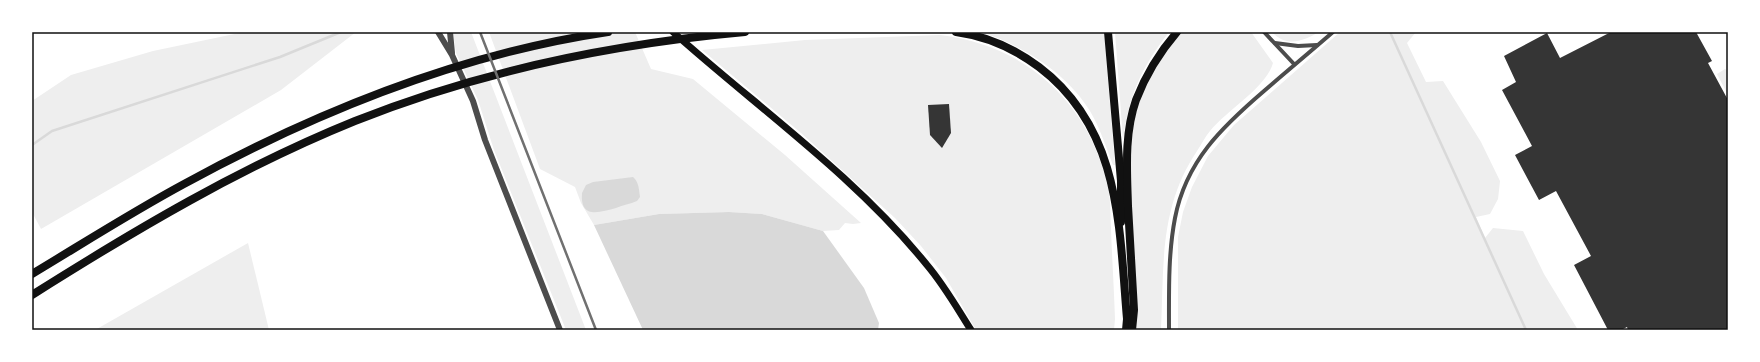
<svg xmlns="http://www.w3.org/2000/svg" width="1760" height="362" viewBox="0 0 1760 362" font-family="'Work Sans',sans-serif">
  <rect width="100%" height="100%" fill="#fff"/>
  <g fill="#eee">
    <polygon points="244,32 356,32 281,90 41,229 32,212 32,101 71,75 153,51"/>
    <polygon points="453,32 471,32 586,330 566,330 494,150 478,100 456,53"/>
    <polygon points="489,32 635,32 651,69 693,79 785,155 861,223 853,224 845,223 839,230 823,231 762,214 729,212 659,214 594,225 581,203 575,187 540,169"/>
    <path d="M980,32H1104L1115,165H1113C1106,147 1100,128 1090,111C1067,73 1021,44 980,32Z"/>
    <path d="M1115,32H1169C1141,68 1129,95 1123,140Z"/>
    <path d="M1181,32H1251L1273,63C1266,88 1227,110 1210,131C1205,137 1201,145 1197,151C1159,208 1164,265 1161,330H1134L1129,150L1138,102L1160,57Z"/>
    <path d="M1272,32H1319C1303,41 1287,48 1272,32Z"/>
    <polygon points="1340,32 1416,32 1407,43 1426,82 1443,81 1481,142 1500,181 1498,199 1490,214 1476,217 1485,238 1493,228 1523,231 1544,274 1578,330 1178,330 1178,237 1183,212 1192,187 1208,156 1234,125"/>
    <path d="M940,35C1026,45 1090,103 1108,188C1111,201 1110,215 1111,228C1112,258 1114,289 1115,319L1114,330H976L946,278L921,246L895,218L801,133L702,50L805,40Z"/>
    <polygon points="1725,69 1728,71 1728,95 1717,74"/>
    <polygon points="248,243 269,330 95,330"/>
  </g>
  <g fill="#d9d9d9">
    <path d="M633,177C639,182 639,190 640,197L637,201C630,204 623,205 616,208C600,212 580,220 582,193L586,185L593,182Z"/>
    <polygon points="729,212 762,214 823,231 864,288 879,323 878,330 643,330 594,225 659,214"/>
  </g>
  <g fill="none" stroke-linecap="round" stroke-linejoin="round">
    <g stroke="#d9d9d9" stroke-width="2.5">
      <polyline points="1390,32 1526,330"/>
      <polyline points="32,145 52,131 280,57 341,32"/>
    </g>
  </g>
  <g fill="#353535">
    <polygon points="1611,32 1696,32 1712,61 1708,63 1728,100 1728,330 1628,330 1627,327 1621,330 1608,330 1574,265 1591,256 1556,191 1539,200 1515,155 1532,146 1502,90 1516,82 1504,56 1547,33 1560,58"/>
    <polygon points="949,104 951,133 942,148 930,135 928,105"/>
  </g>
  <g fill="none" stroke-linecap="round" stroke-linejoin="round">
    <g stroke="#4c4c4c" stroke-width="4">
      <polyline points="1264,32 1294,64"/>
      <polyline points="1275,43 1298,46 1317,45"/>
      <path d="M1169,330C1169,293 1168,254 1175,218C1186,161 1222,127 1264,91C1287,71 1310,52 1333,32"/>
    </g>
    <g stroke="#4c4c4c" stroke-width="6">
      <polyline points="438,32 452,55 473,101 485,140 560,330"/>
      <polyline points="450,32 452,53"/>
    </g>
    <path stroke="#111" stroke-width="7" d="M673,32C758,108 854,175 927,265C944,285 957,308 971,330"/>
    <g stroke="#111" stroke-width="8">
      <path d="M956,32C986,36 1015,49 1039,67C1121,129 1119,226 1127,319L1126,330"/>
      <polyline points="1108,32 1121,181 1121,222"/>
      <path d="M32,274C82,244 132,212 184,184C316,112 459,54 608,32"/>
      <path d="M32,295C135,230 241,167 355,121C480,71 611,44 745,32"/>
      <path d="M1132,330L1134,310C1132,275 1130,241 1128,206C1127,171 1124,134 1136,100C1146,74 1159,53 1177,32"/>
    </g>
    <polyline stroke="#707070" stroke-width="2.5" points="480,32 596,330"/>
  </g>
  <rect width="1760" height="362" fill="none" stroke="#ffffff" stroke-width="66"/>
  <rect x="33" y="33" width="1694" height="296" fill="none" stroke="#111" stroke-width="1.5"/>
</svg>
